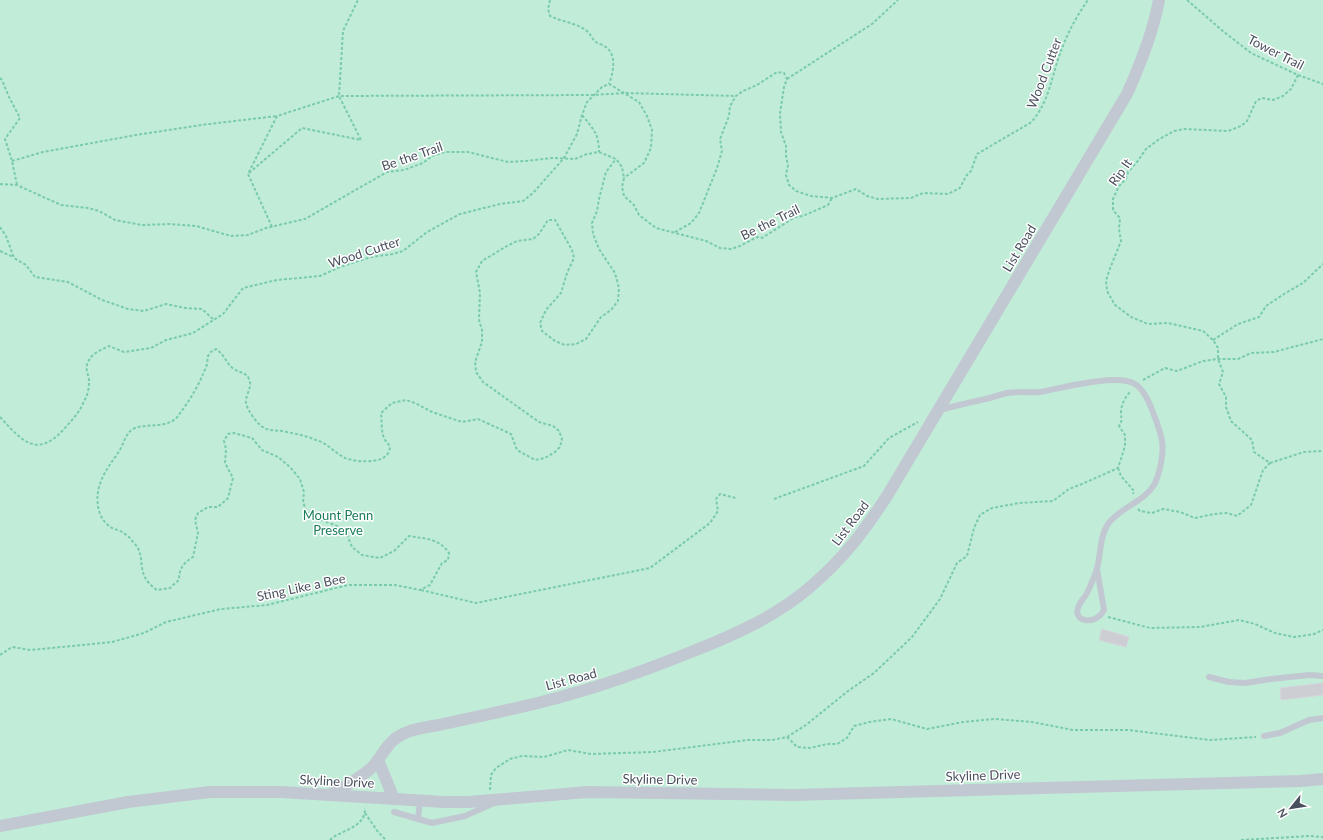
<svg xmlns="http://www.w3.org/2000/svg" width="1323" height="840" viewBox="0 0 1323 840" font-family="Lato,sans-serif">
  <rect width="100%" height="100%" fill="#f2f0f0"/>
  <rect fill="#c1edd8" x="0" y="0" width="1323" height="840"/>
  <g fill="#cdced4" stroke="#d4d5db">
    <polygon points="1102,629 1129,637 1126,647 1099,640"/>
    <polygon points="1323,683 1323,695 1281,700 1280,688"/>
  </g>
  <g fill="none" stroke-linecap="round" stroke-linejoin="round">
    <g stroke="#7acaae" stroke-width="2" stroke-dasharray="3 2" stroke-linecap="butt">
      <path d="M550,0L548,9L550,16C562,22 578,23 588,32C591,35 592,39 596,42C599,44 604,45 607,48C617,56 613,74 609,84"/>
      <polyline points="1187,0 1224,32 1251,53 1298,75 1323,84"/>
      <polyline points="1298,75 1291,89 1283,96 1273,100 1262,98 1256,101 1247,121 1241,126 1228,131 1185,129 1174,131 1158,140 1146,149 1137,162 1128,172 1126,179 1119,186 1113,199 1113,210 1120,218 1119,229 1121,241 1109,271 1106,281 1107,291 1115,305 1131,317 1148,324 1168,323 1203,331 1213,340 1218,348 1218,359 1223,372 1219,384 1226,397 1226,407 1231,421 1252,440 1254,452 1270,463 1304,452 1323,451"/>
      <polyline points="0,78 2,80 9,97 20,118 5,139 12,161 17,185"/>
      <polyline points="787,79 872,24 898,0"/>
      <path d="M582,115C593,129 599,133 599,152"/>
      <polyline points="12,161 43,152 136,135 201,125 277,116"/>
      <polyline points="249,173 302,128 361,140 339,96 343,31 358,0"/>
      <polyline points="0,184 17,185 61,205 88,208 99,211 115,220 142,225 169,224 196,226 231,236 248,235 266,228 305,219 387,172 404,170 423,163 432,156 445,152 468,152 508,162 525,161 553,158 575,159 587,154 599,152 616,159 622,167 624,178 622,187 624,196 634,205 639,215 656,228 706,241 720,248 731,249 740,246 757,237 762,238 795,217 803,216 828,205 832,198"/>
      <polyline points="0,227 6,236 14,258 26,265 35,277 68,282 102,300 128,309 144,311 166,304 185,308 202,309 214,320"/>
      <polyline points="272,227 248,174 277,116 339,96 593,95 626,93 736,96"/>
      <path d="M675,232L691,223L699,213L717,168L722,151L720,139L729,116L730,106L736,96L743,91L757,85L777,72L784,73L787,79L784,87L780,113L781,132L786,146V156L788,165L786,175L789,185L796,191L811,196L832,198L856,189L867,196L878,199L911,198L923,193L948,194L960,188L966,176L971,171L977,154L1030,123C1050,104 1052,71 1063,46C1069,30 1078,14 1088,0"/>
      <polyline points="0,251 13,257"/>
      <polyline points="1213,340 1238,324 1259,317 1266,306 1284,294 1303,283 1323,264"/>
      <polyline points="1143,380 1165,368 1177,371 1203,361 1218,359 1238,359 1251,353 1274,352 1323,339"/>
      <path d="M0,417C22,441 37,459 64,429C72,420 80,412 84,401C87,397 89,389 89,383C90,377 84,369 88,362C92,353 101,350 109,346L124,352L151,348L166,340L193,333L223,314L243,288L277,280L320,276L340,267L371,257L393,254L403,251L427,232L460,214L500,204L523,201L533,193L564,158L577,134L582,115L587,102L602,87L609,84L639,102L647,116L652,130L651,148L644,163L624,178"/>
      <polyline points="1118,468 1121,476 1134,491 1133,494"/>
      <polyline points="774,499 864,466 889,438 918,422"/>
      <polyline points="1138,509 1140,511 1152,513 1163,509 1180,512 1195,518 1214,514 1227,513 1237,516 1251,505 1263,470 1270,463"/>
      <polyline points="421,590 476,603 650,568 710,523 718,511 716,499 720,494 736,498"/>
      <polyline points="1108,617 1150,628 1200,627 1239,620 1255,624 1275,633 1294,637 1314,634 1323,630"/>
      <path d="M0,655L12,647L31,650L112,642L144,633L166,622L221,609L267,605L348,585H395L420,590L430,585L442,563L448,560L449,553C439,538 425,539 409,536L394,551L380,558L362,555L352,547L347,535L337,526L314,517L306,510L303,502L304,492L300,479L290,467L278,457L262,450L252,438L234,433L228,434L224,441L226,449L225,463L233,478L228,498L218,507H208L198,513L195,520L198,533L193,557C183,563 179,569 179,580L170,588L157,590C133,574 148,557 134,543C131,540 129,536 125,534C121,530 114,530 109,526C104,522 101,517 99,511C93,488 105,471 118,453C124,445 125,432 135,428C149,423 168,429 178,416C187,404 197,389 203,374C204,371 207,367 207,363C208,360 207,357 209,354C211,351 213,351 216,349C226,356 226,364 234,369C240,373 246,372 249,379C253,387 245,395 246,403C247,409 254,419 259,424C268,433 276,429 287,432C297,434 307,436 316,440C327,443 335,453 345,458C355,462 385,465 389,451C392,445 386,443 384,438C381,431 382,421 381,413L392,403L406,400L415,403L432,412L462,422L478,419L511,434L517,450L535,460L545,458L555,452L560,447L562,439L559,431L553,426L539,422L483,382L476,372L475,362L482,342V330L479,320L480,293L476,272L482,261L507,246L517,241L533,239L539,234L548,220H555L572,250L574,258L567,273L561,293L546,310L540,323L542,331L555,341L565,345L576,344L586,339L601,317L611,310L618,301L619,288L615,273L599,249L593,234L592,223L597,211L599,199L606,172L616,159"/>
      <polyline points="787,737 797,747 810,748 827,744 837,744 847,738 854,726 869,722 891,719 927,729 963,722 995,719 1032,722 1073,730 1128,730 1210,740 1256,737"/>
      <path d="M490,790L491,775L496,768L510,759L522,756L544,757L568,750L591,754L653,752L748,740H772L787,737L806,725L848,691L874,673L912,637L940,599L957,563L967,556L974,528L980,515L992,508L1019,503L1053,501L1069,489L1082,484L1118,468L1125,446V435L1119,426C1123,419 1121,420 1121,413C1121,405 1125,397 1131,391"/>
      <polyline points="365,813 378,832 386,840"/>
      <path d="M330,840C340,830 366,828 365,808"/>
      <polyline points="1241,840 1310,836 1323,837"/>
    </g>
    <g stroke="#c1c8d1" stroke-width="6">
      <path d="M940,410C955,406 971,402 986,399C993,397 1000,395 1007,393C1018,391 1029,393 1040,392C1061,388 1117,373 1135,384C1147,392 1152,410 1157,423C1159,429 1161,435 1162,441C1164,452 1160,474 1154,485C1143,503 1120,507 1108,524C1100,536 1101,551 1098,564C1096,575 1091,585 1086,595C1083,599 1079,603 1078,608C1073,622 1096,626 1104,610L1097,569"/>
      <polyline points="1209,677 1229,682 1245,683 1271,679 1309,675 1323,676"/>
      <polyline points="1264,736 1280,733 1309,720 1323,718"/>
      <polyline points="394,812 432,823 465,816 494,803"/>
      <polyline points="418,819 420,800"/>
    </g>
    <g stroke="#c1c8d1" stroke-width="12">
      <polyline points="378,760 394,799"/>
      <path d="M329,795C343,787 360,779 371,768C378,762 382,753 388,746C400,730 421,728 439,725C483,715 528,707 571,694C612,683 651,668 691,652C732,636 775,617 809,588C843,559 863,533 887,496L1127,94C1141,63 1153,33 1159,0"/>
      <polyline points="0,826 128,802 210,792 281,792 444,802 469,802 587,792 793,795 1301,781 1323,779"/>
    </g>
  </g>
  <g text-anchor="middle" dominant-baseline="central" stroke-width="3" stroke-linejoin="round" paint-order="stroke">
    <g font-size="13" fill="#49505d" stroke="#fff">
      <text transform="translate(1276 52) rotate(27)">Tower Trail</text>
      <text transform="translate(1044 73) rotate(-69)">Wood Cutter</text>
      <text transform="translate(412 156) rotate(-19)">Be the Trail</text>
      <text transform="translate(1120 172) rotate(-55)">Rip It</text>
      <text transform="translate(770 222) rotate(-26)">Be the Trail</text>
      <text transform="translate(1019 248) rotate(-59)">List Road</text>
      <text transform="translate(364 252) rotate(-18)">Wood Cutter</text>
      <text transform="translate(850 523) rotate(-53)">List Road</text>
      <text transform="translate(301 587) rotate(-12)">Sting Like a Bee</text>
      <text transform="translate(571 679) rotate(-15)">List Road</text>
      <text transform="translate(983 775) rotate(-2)">Skyline Drive</text>
      <text transform="translate(660 779) rotate(1)">Skyline Drive</text>
      <text transform="translate(337 781) rotate(3)">Skyline Drive</text>
    </g>
    <g font-size="13" fill="#1b7c59" stroke="#fff">
      <text x="338" y="515">Mount Penn<tspan x="338" dy="15">Preserve</tspan></text>
    </g>
  </g>
  <g transform="translate(1291 808) rotate(240)" stroke="#ffffff" stroke-width="3" paint-order="stroke">
  <path d="M0-3L7 15L0 10L-7 15Z" fill="#49505d"/>
  <text y="-6" font-size="11" font-weight="bold" text-anchor="middle" fill="#49505d">N</text>
  </g>
</svg>
